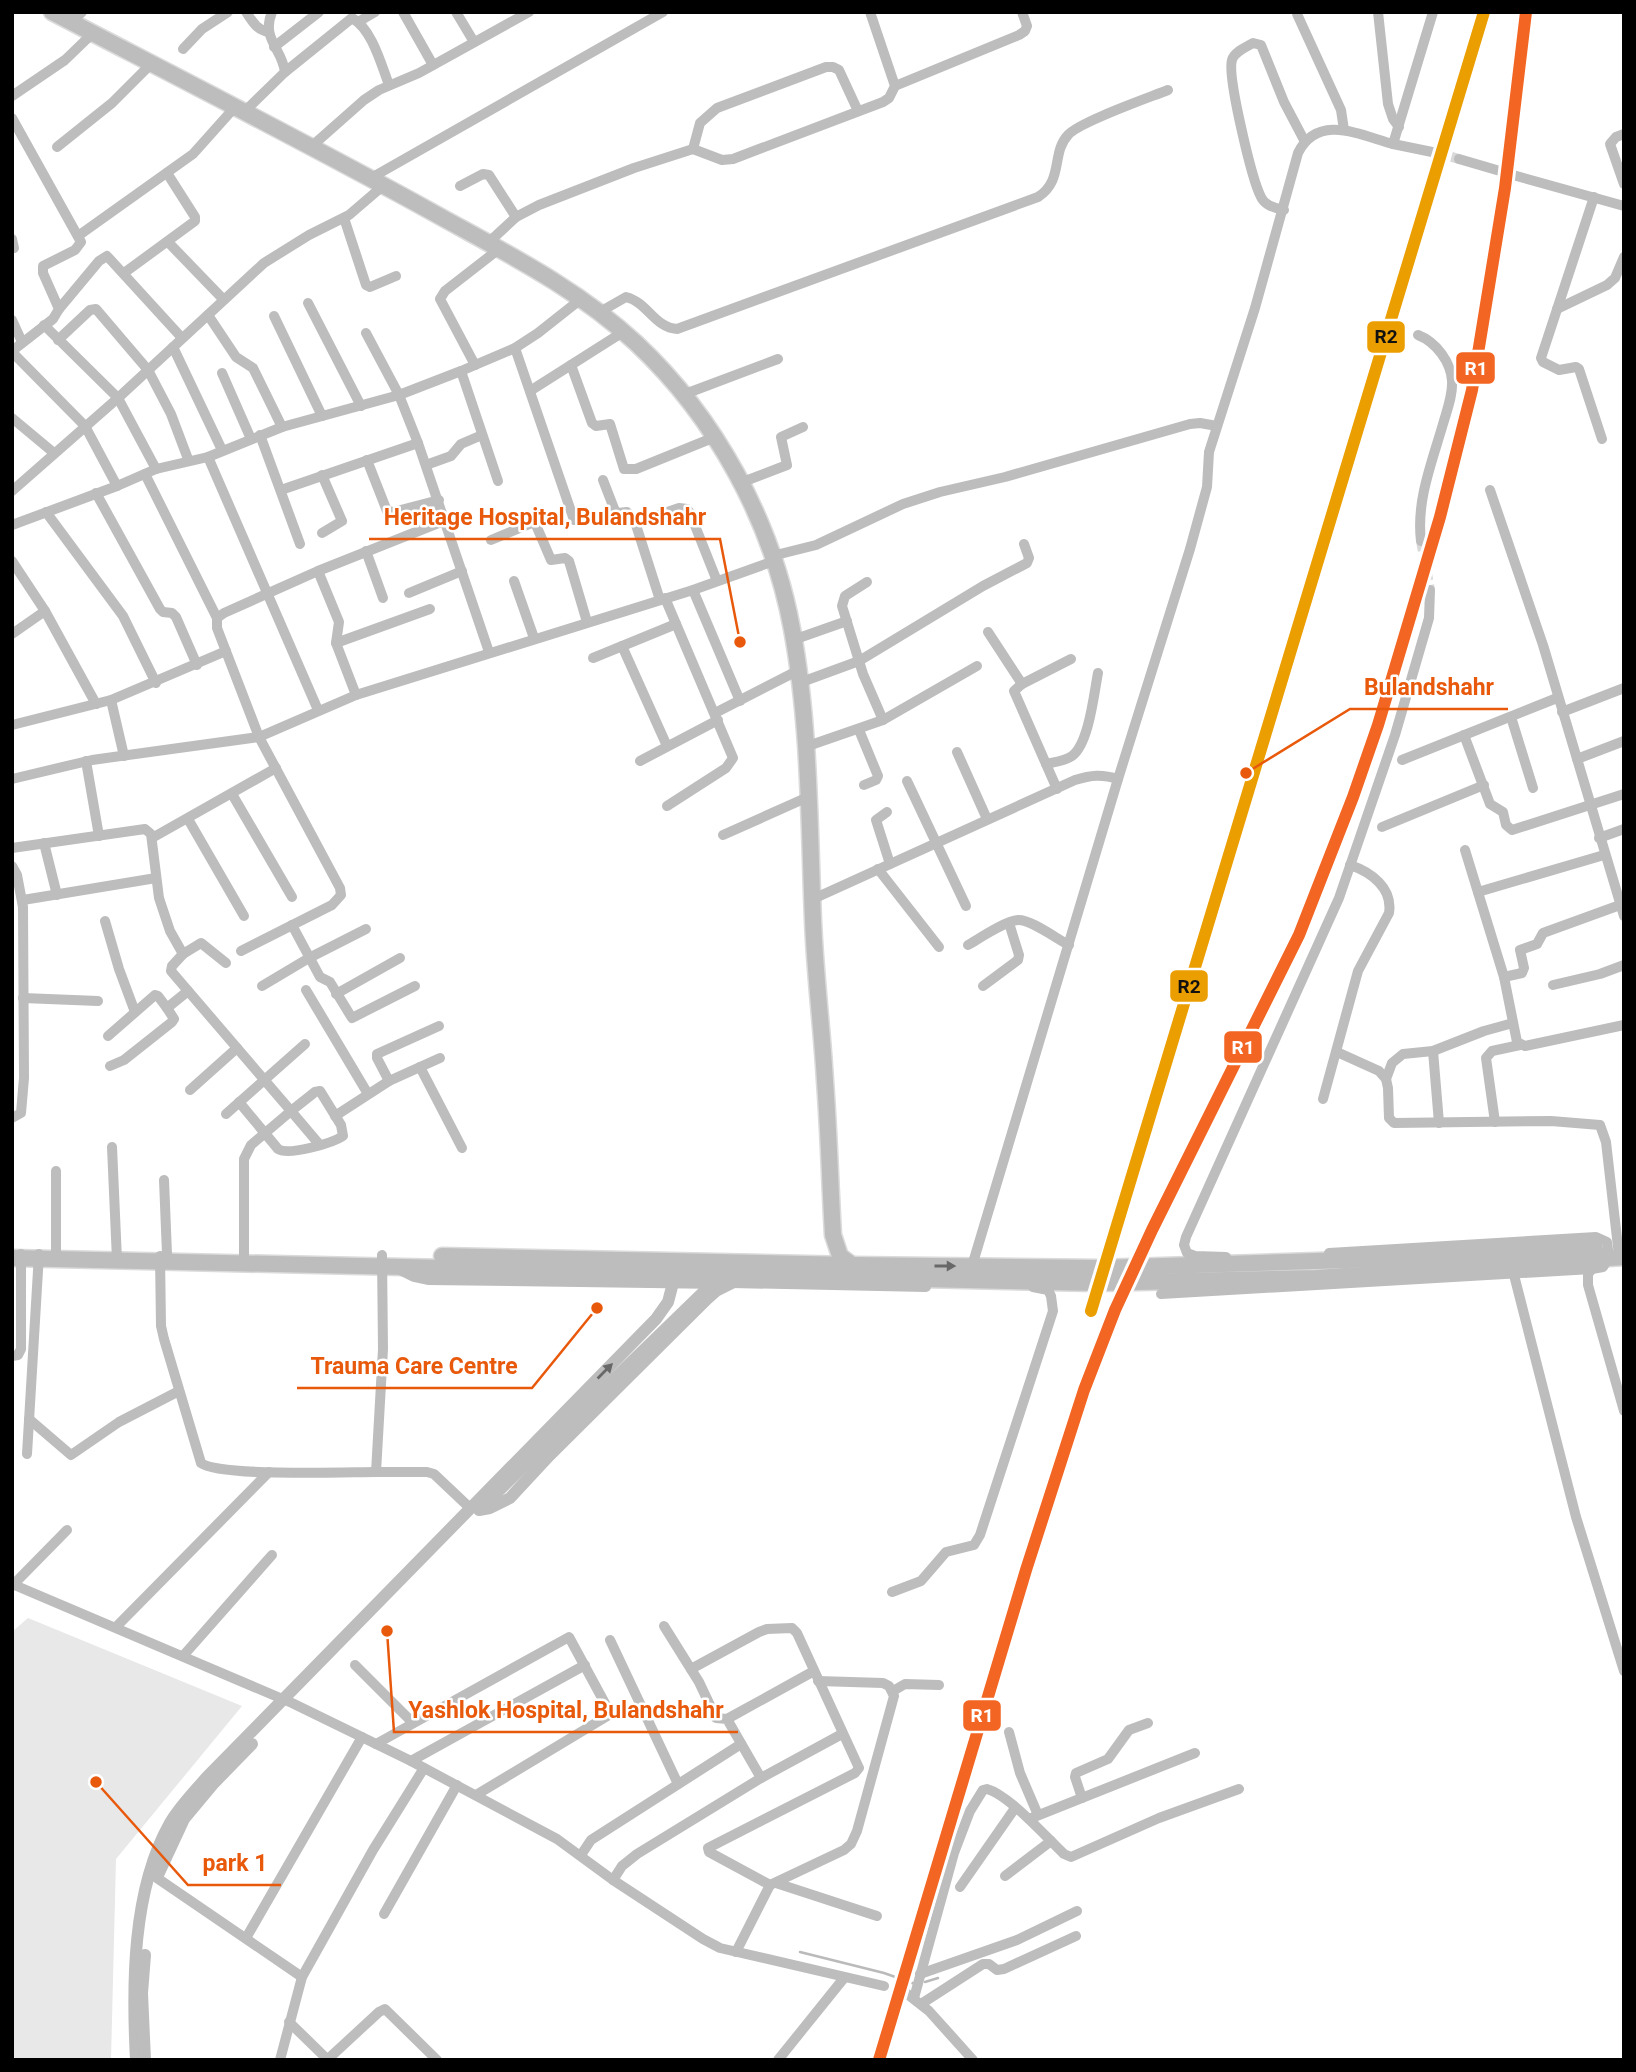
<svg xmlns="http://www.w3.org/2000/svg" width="1636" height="2072" viewBox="0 0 1636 2072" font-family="Roboto,sans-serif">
  <rect width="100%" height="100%" fill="#fff"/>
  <polygon fill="#e8e8e8" points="28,1618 242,1706 116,1859 111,2060 12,2060 12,1632"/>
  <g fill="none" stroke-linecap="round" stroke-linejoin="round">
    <g stroke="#bababa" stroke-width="2.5">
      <polyline points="800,1952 884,1973 915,1984"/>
      <polyline points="925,1982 938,1978"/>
    </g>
    <g stroke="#d9d9d9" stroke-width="10" stroke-dasharray="10 5" stroke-linecap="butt">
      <polyline points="1437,153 1459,159"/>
      <polyline points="1421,541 1430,590"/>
    </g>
    <g stroke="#dbdbdb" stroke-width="19">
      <g id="primary">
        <path d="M52,12C179,78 307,143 432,212C502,251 576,287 636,343C716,418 772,521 792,629C810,725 809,823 813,920C815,974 822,1028 825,1081C829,1133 830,1184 833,1235L840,1256L852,1265"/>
        <polyline points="442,1256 852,1265 1099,1268 1438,1257 1595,1249"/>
        <polyline points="12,1258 1095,1283 1316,1278 1624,1257"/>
      </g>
    </g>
    <g stroke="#bdbdbd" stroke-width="10">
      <path d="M246,12C253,22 256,29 268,32"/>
      <polyline points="403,12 433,65"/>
      <polyline points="456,12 474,42"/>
      <polyline points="1378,12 1388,104 1393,119 1399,127"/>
      <polyline points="1297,14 1341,110 1344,130"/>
      <polyline points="71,22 82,12"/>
      <polyline points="358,22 375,12"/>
      <polyline points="274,47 319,12"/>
      <polyline points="183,49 202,29 228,12"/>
      <path d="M285,72L352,18C372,29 381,64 389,85"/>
      <polyline points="895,86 1019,35 1025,31 1027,26 1022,12"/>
      <polyline points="12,96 65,60 93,33"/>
      <path d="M244,112L285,72C282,48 261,39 272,12"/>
      <polyline points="12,118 81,242 75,250 43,266 43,273 59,309 53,319 12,351"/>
      <polyline points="1624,134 1616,137 1610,144 1624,184"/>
      <polyline points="1393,144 1437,153"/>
      <polyline points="312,146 364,100 379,90 419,73 529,12"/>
      <polyline points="57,147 112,103 151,64"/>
      <polyline points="693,149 700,123 717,108 826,67 833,67 839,70 858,111"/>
      <polyline points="1459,159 1500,171"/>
      <polyline points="1513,175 1624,206"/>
      <polyline points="371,178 663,12"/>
      <polyline points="460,186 483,174 489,175 516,217"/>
      <polyline points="1594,197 1541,358 1543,362 1559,370 1576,367 1579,369 1602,439"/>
      <path d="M1284,210C1276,208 1265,206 1261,197C1252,180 1227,76 1232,60C1234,52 1246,47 1253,43L1261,45L1284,102L1304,140"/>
      <polyline points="344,218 366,285 370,287 396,276"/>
      <polyline points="78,236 193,154 235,107"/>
      <polyline points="12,239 14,248"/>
      <polyline points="168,242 223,299"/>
      <polyline points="488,243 516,217 539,205 634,168 693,149 722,160 733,159 883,102 889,98 895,86 870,12"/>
      <polyline points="124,273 195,221 195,217 167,173"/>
      <polyline points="308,303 361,406"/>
      <polyline points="59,309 99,261 107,256 182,338"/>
      <polyline points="1557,309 1607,285 1615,278 1624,257"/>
      <path d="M598,313L626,297C647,302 655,328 677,329L1038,197C1064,180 1051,153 1068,135C1079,122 1148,98 1168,90"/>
      <polyline points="208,315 236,357 253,368 282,427"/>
      <polyline points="274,316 322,416"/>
      <polyline points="12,320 22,342"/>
      <polyline points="44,325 118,398 156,469"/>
      <polyline points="366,333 399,395 418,443 489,652"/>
      <path d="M1418,335C1436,342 1451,362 1452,381C1453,395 1447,410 1443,424C1432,462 1416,501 1421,541"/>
      <polyline points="58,340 90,310 96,309 148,370 171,414 188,459"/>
      <polyline points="173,347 222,450"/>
      <polyline points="515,348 574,520"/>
      <polyline points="12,352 85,426 117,486"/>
      <polyline points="475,365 440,299 445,291 499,249"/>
      <polyline points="571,365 592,423 596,426 610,424 624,469 636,469 715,437"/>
      <polyline points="461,371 498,481"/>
      <polyline points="222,373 251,439"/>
      <polyline points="530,391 623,332"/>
      <polyline points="685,394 778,359"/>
      <polyline points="12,418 54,453"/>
      <polyline points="260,435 300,544"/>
      <polyline points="208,457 318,710"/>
      <polyline points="367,460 387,511 393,512 439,500"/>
      <polyline points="426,465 451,456 461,444 482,435"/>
      <polyline points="145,474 217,618"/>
      <polyline points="603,480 615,511 618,513 627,512 636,525"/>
      <polyline points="740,483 787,465 781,437 803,427"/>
      <polyline points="281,490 418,443"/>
      <polyline points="1490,490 1543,645 1624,916"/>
      <polyline points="12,491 118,398 264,263 309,235 349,215 384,185"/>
      <polyline points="96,493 160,609 163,612 172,613 176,617 197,665"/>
      <polyline points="46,512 123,616 156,683"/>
      <polyline points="12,525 117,486 156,469 208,457 282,427 399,395 461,371 515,348 538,333 581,299"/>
      <polyline points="322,533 342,521 322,475"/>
      <polyline points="491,540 532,523 536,525 551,560 565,558 569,561 587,622"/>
      <polyline points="366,551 383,598"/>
      <polyline points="772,556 816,545 903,504 940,492 1005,477 1190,424 1200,423 1217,426"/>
      <polyline points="12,561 45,611 96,704"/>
      <polyline points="318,571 339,622 336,643 356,695"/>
      <polyline points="514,581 534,638"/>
      <polyline points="867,582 845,596 842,606 863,674 883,720"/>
      <polyline points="693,590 740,701"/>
      <polyline points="409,593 462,571"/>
      <polyline points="665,598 733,758 726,768 667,806"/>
      <polyline points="660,600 636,525 641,521 679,508 687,509 690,513 717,581"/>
      <polyline points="988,632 1022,684"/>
      <polyline points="12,634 45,611"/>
      <polyline points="793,640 847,621"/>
      <polyline points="336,643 430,609"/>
      <polyline points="622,646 667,746"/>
      <polyline points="593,658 676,624"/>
      <polyline points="799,683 859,661 983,586 1027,563 1029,558 1024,544"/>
      <polyline points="111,700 124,756"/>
      <polyline points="1562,712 1624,688"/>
      <polyline points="715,713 797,671"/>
      <polyline points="1511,717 1533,788"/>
      <polyline points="12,725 111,700 226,651"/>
      <polyline points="859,730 878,776 876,780 864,785"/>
      <polyline points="1464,735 1490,804 1503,812 1506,825 1512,830 1624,794"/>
      <polyline points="805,747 883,720 977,666"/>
      <polyline points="957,752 987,819"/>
      <polyline points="1577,759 1624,741"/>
      <polyline points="1402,760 1557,698"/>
      <polyline points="86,761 99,836"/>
      <polyline points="640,761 718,720"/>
      <path d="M1046,764C1054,762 1065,761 1072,756C1089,744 1094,693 1098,673"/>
      <polyline points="12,779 92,760 259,737 356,695 693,590 774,561"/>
      <polyline points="907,781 966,906"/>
      <polyline points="1057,789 1014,691 1022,684 1071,659"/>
      <polyline points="232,794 292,897"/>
      <polyline points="887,812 876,820 890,864"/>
      <polyline points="188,819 244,916"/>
      <polyline points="1382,827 1484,785"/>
      <polyline points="723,835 808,797"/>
      <polyline points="152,838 276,768"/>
      <polyline points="1599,838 1624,829"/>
      <polyline points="44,843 57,895"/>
      <polyline points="12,848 145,829 151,834 159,898 170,931 183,954 172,966 171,971 291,1111 251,1145 244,1159 244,1263"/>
      <polyline points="1465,850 1504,977 1517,1042 1525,1046 1624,1025"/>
      <polyline points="12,866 17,875 23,907 24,1078 21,1113 12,1118"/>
      <polyline points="878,869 939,947"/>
      <polyline points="1478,892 1604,855"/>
      <path d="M813,899L1075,780C1091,775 1102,774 1118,779"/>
      <polyline points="23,900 156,878"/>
      <polyline points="105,921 119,969 135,1012"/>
      <polyline points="292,925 320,977 330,982 352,1018 415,986"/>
      <path d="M968,945C980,938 1005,921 1018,920C1030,919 1057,939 1069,945"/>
      <polyline points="241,951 332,905 341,895 340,888 259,737 217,628 217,618 224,613 318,571 446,520"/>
      <polyline points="183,954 201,943 226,963"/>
      <polyline points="1504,977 1522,973 1524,968 1520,950 1537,944 1543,933 1620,905"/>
      <polyline points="1553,985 1600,974 1624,965"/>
      <polyline points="262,986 309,958 366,929"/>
      <polyline points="983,986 1018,960 1019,955 1009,923"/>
      <polyline points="306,990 368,1094"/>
      <polyline points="336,994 400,958"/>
      <polyline points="23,998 98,1001"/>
      <polyline points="108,1036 155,995 158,996 167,1008"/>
      <polyline points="1433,1051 1439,1123"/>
      <polyline points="1337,1052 1379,1071 1386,1079 1388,1088 1389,1118 1394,1123 1551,1121 1600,1125 1606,1142 1618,1247"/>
      <polyline points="110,1066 124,1060 172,1022 174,1019 167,1008 188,991"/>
      <polyline points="420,1067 462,1148"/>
      <polyline points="1386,1079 1392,1063 1403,1054 1433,1051 1484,1031 1513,1023"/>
      <polyline points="389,1081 377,1058 377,1054 439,1026"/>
      <polyline points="190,1090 237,1048"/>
      <path d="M1323,1099L1358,971L1389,913C1393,888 1371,872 1350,865"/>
      <path d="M239,1102L278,1149C288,1156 333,1143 343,1136L341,1125L320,1091L315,1092L291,1111L319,1144"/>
      <polyline points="226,1114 305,1044"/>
      <polyline points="335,1116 389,1081 440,1058"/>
      <polyline points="1495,1122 1486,1058 1492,1051 1520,1045"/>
      <polyline points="112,1147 117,1260"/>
      <polyline points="56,1171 56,1258"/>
      <polyline points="164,1180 167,1254"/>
      <polyline points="1329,1253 1596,1237 1607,1242 1609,1257 1603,1267 1592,1269 1588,1274 1588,1285 1624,1411"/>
      <polyline points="382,1255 383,1349 376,1472 427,1472 434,1474 470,1508"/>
      <path d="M160,1256L161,1326L164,1339L201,1463C219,1477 347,1472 376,1472"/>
      <polyline points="1226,1257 1195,1256 1187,1253 1184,1245 1186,1237 1339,898 1395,735 1429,618 1430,590"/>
      <path d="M972,1266L1118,779L1190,549L1207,487L1209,452L1255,308L1298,153C1318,113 1360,135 1393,144L1433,12"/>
      <polyline points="1514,1275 1576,1517 1624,1671"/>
      <polyline points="732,1283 926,1287"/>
      <polyline points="1161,1294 1592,1269"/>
      <polyline points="12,1356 18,1355 21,1349 21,1254"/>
      <polyline points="29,1419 71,1455 119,1422 179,1391"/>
      <polyline points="27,1454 39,1254"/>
      <polyline points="12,1584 292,1703 411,1761 557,1839 613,1880 703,1939 720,1948 884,1986"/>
      <polyline points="12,1586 67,1530"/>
      <polyline points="892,1592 921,1581 946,1552 974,1545 980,1535 1053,1311 1051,1296 1048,1290 1033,1287"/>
      <polyline points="664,1626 699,1682 716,1718 727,1719 761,1778"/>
      <polyline points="116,1627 269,1472"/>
      <polyline points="610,1640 678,1784"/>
      <polyline points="183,1656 272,1555"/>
      <polyline points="355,1665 413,1723"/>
      <polyline points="691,1669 759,1632 767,1629 792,1628 797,1633 859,1768 855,1773 708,1848 709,1852 770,1885"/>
      <polyline points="893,1691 905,1684 939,1685"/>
      <polyline points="727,1719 814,1671"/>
      <polyline points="1009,1732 1020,1773 1038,1815"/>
      <polyline points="376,1744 569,1637 608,1709 609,1715 476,1795"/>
      <polyline points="411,1761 585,1665"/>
      <polyline points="1082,1798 1075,1777 1076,1773 1108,1759 1129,1730 1148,1723"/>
      <polyline points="1029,1819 1195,1753"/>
      <polyline points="581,1855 591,1840 741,1744"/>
      <polyline points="1005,1876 1051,1841"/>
      <polyline points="157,1878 302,1977"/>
      <polyline points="613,1880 622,1866 637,1854 761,1778 842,1734"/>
      <polyline points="776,1883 877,1916"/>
      <polyline points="960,1887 1015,1808"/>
      <polyline points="384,1914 457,1785"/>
      <polyline points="246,1938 362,1737"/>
      <polyline points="736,1952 770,1885 844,1850 851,1844 857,1831 894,1696 889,1686 883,1683 818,1681"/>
      <polyline points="920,1974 1017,1940 1077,1911"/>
      <polyline points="906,1993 929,2011 973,2060"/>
      <path d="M914,1998L954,1853L970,1811L983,1790L987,1789C1009,1795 1046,1837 1064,1854L1071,1857L1159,1818L1239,1789"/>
      <polyline points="921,2004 983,1964 989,1964 997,1970 1004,1969 1076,1936"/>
      <polyline points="289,2022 328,2060"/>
      <polyline points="280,2060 302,1977 373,1850 424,1768"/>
      <polyline points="327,2060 379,2012 385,2009 437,2060"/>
      <polyline points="778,2060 844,1978"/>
    </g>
    <g stroke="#bdbdbd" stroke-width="12">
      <polyline points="398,1268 414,1276 428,1279 721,1283"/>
      <polyline points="479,1510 490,1508 510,1498 549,1456 707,1299 716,1291 732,1283"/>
      <polyline points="158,1875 184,1819 214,1783 252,1744"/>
      <path d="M136,2060C132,1985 132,1890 170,1823C180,1806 194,1792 207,1777L656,1319L668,1302L673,1283"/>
      <polyline points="145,2060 142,1993 145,1955"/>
    </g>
    <use href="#primary" stroke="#bdbdbd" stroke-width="16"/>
    <polyline stroke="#bdbdbd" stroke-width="12" points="484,1505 721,1275"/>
    <g stroke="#fff" stroke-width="18">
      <polyline id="rail-1" points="879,2060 1026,1570 1084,1390 1115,1310 1152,1230 1299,935 1353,797 1378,725 1440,517 1472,390 1505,188 1526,12"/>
    </g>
    <g stroke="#fff" stroke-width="18">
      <polyline id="rail-2" points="1091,1311 1484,12"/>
    </g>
    <use href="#rail-1" stroke="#f26522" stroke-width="12"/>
    <use href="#rail-2" stroke="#eb9e00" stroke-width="12"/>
  </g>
  <defs><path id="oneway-solid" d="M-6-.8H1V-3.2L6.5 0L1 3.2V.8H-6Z" transform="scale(1.75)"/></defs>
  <g fill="#686868">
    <use href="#oneway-solid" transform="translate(945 1266)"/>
    <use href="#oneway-solid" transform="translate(605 1371) rotate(-45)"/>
  </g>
  <path fill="none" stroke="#e8590c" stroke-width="2.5" d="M740 642L720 539H369M1246 773L1350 709H1508M597 1308L532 1388H297M387 1631L394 1732H738M96 1782L188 1885H281"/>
  <g fill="#e8590c" stroke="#fff" stroke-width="2.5">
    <circle cx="740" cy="642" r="7"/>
    <circle cx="1246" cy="773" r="7"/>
    <circle cx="597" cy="1308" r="7"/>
    <circle cx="387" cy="1631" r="7"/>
    <circle cx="96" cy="1782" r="7"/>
  </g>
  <g font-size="23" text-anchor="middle" font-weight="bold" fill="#e8590c" stroke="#fff" stroke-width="5" stroke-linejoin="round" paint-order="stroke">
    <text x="545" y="525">Heritage Hospital, Bulandshahr</text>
    <text x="1429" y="695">Bulandshahr</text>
    <text x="414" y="1374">Trauma Care Centre</text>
    <text x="566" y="1718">Yashlok Hospital, Bulandshahr</text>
    <text x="235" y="1871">park 1</text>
  </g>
  <g stroke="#fff" stroke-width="2.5">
    <rect x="1366" y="320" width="40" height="34" rx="7" fill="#eb9e00"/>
    <rect x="1455" y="351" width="41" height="34" rx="7" fill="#f26522"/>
    <rect x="1169" y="969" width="40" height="34" rx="7" fill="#eb9e00"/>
    <rect x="1223" y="1030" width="40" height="34" rx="7" fill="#f26522"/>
    <rect x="962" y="1699" width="40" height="33" rx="7" fill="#f26522"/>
  </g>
  <g font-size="19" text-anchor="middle" font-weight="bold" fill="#fff">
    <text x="1476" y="375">R1</text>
    <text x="1243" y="1054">R1</text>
    <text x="982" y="1722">R1</text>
  </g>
  <g font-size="19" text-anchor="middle" font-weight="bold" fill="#111">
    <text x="1386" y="343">R2</text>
    <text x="1189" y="993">R2</text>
  </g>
  <rect width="1636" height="2072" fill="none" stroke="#000000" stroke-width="28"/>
</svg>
